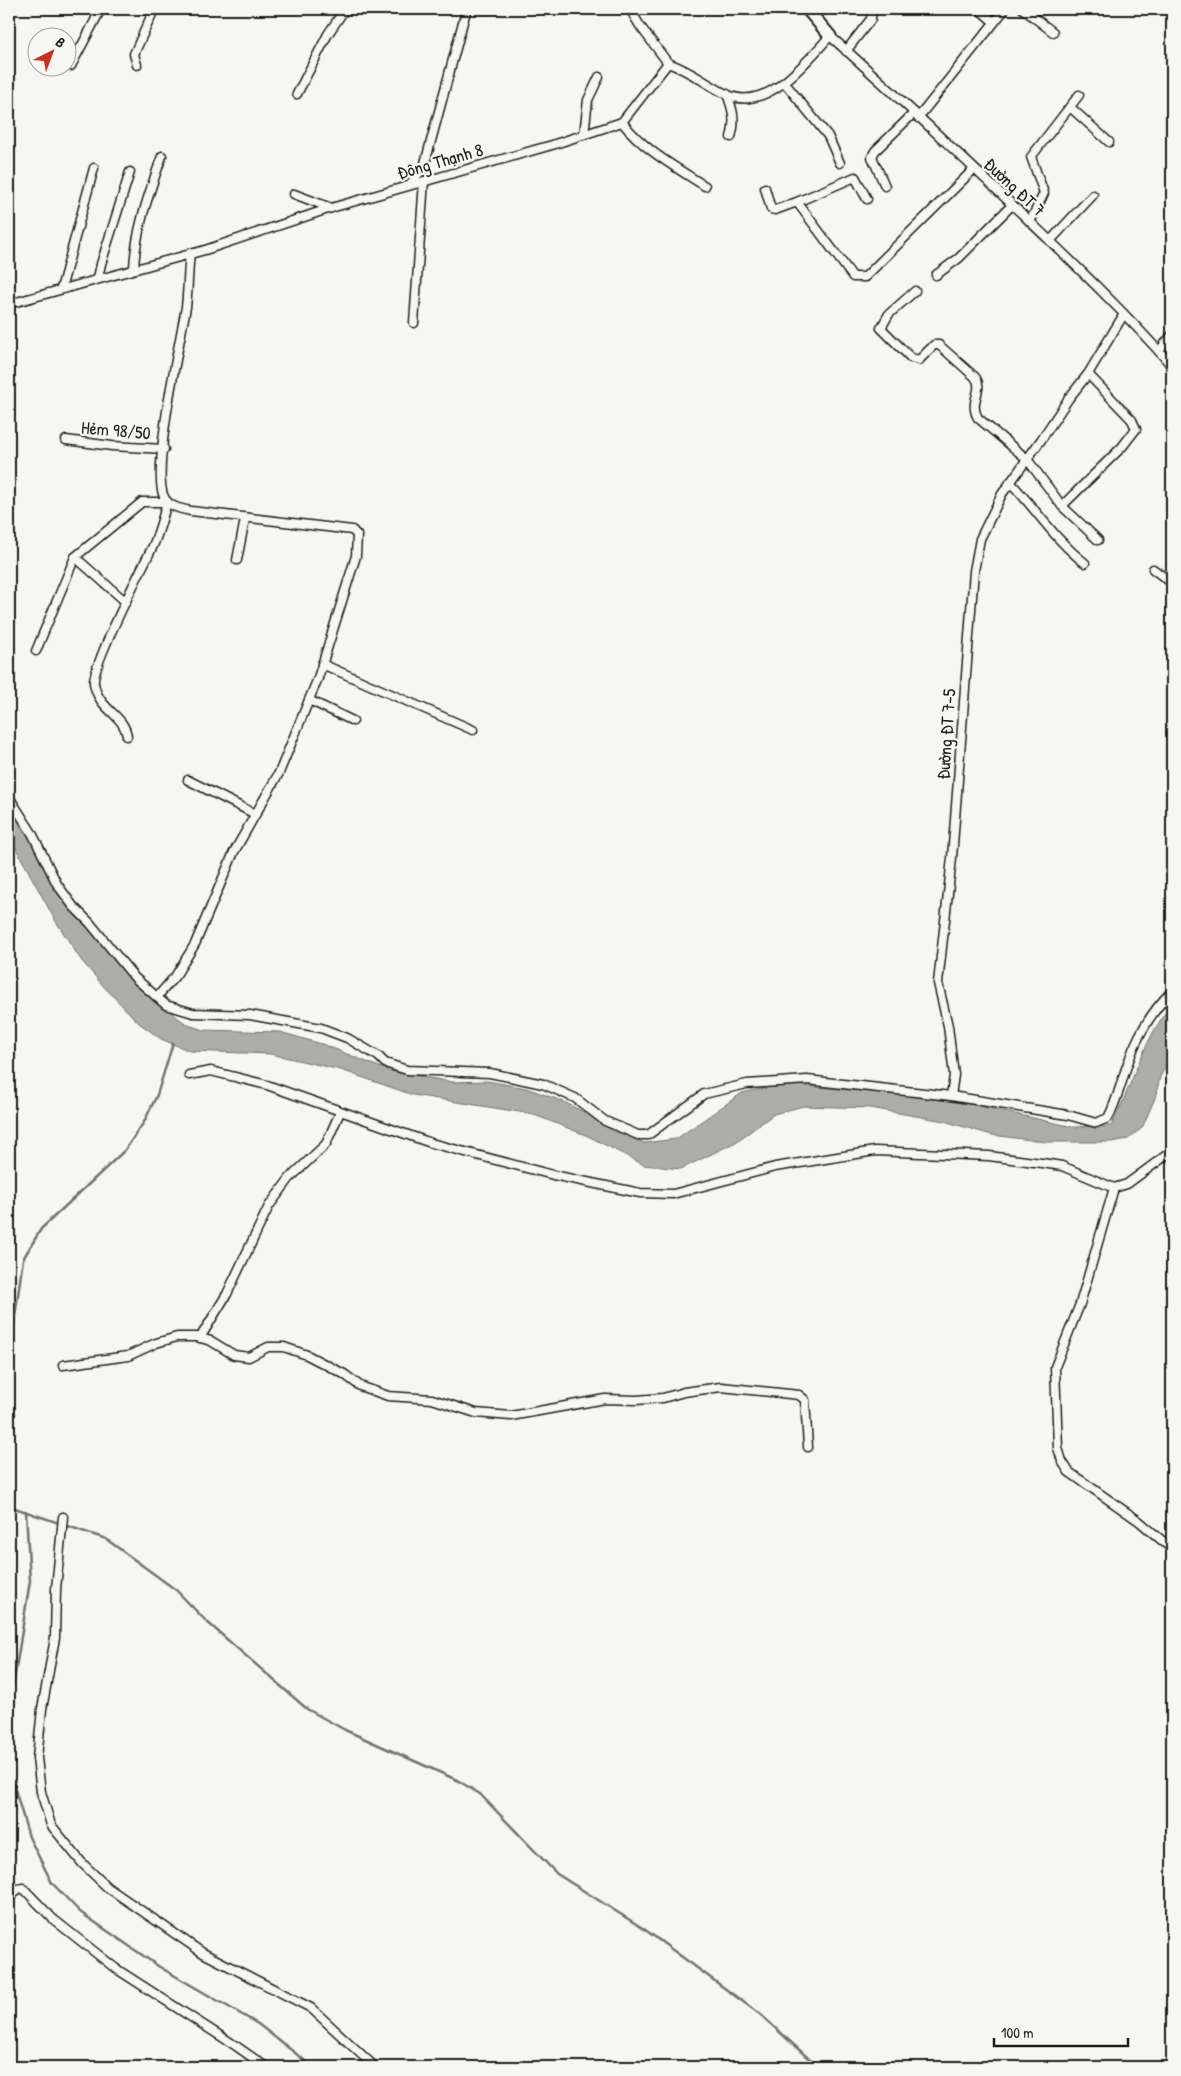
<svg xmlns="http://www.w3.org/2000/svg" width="1181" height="2076" viewBox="0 0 1181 2076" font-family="'Patrick Hand',sans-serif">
  <rect width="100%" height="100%" fill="#f6f6f2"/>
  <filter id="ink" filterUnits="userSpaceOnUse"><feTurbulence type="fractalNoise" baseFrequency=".02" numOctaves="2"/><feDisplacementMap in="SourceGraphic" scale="10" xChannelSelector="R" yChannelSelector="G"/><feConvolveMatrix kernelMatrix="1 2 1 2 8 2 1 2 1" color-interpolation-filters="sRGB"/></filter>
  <g filter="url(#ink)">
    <path fill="#acaca9" stroke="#727271" d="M9,800L79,910L120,967L177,1017L188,1025L204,1030L280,1032L325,1045L389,1071L453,1082L487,1081L526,1088L562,1101L644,1143L676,1139L742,1093L783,1084L908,1095L975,1105L1073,1127L1111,1126C1132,1087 1143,1039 1172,1004V1053L1160,1077L1155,1098L1142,1128L1128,1139L1111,1142H1046L992,1135L944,1121L870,1108L803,1106L774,1114L736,1142L681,1169L644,1165L588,1136L532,1114L413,1095L341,1070L271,1054L190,1051L161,1039L139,1023L106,989L81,960L55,920L9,836Z"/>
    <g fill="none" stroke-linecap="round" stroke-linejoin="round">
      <g stroke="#727271" stroke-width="2.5">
        <polyline points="9,1360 23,1259 41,1229 125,1150 144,1122 157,1095 173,1043"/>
        <polyline points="9,1506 106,1539 176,1590 206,1621 307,1709 345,1730 457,1780 480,1794 557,1874 644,1929 761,2015 818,2067"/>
        <polyline points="9,1712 30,1581 26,1511"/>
        <polyline points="9,1743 9,1769 29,1837 52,1883 80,1912 158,1966 258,2024 313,2067"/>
      </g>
      <g stroke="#1c1c1c" stroke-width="11">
        <g id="street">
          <polyline points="143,9 153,12 156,9"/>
          <polyline points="630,9 640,26 668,63"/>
          <polyline points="979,9 994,22"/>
          <polyline points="1023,9 1053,32"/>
          <polyline points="846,51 871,19 872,9"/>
          <polyline points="137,65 134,54 153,12"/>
          <polyline points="71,66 101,9"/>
          <polyline points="784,82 828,136 840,163"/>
          <polyline points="297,94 328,34 345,9"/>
          <path d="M727,94C733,110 736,120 731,137"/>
          <polyline points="1070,107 1109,142"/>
          <polyline points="918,118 1005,9"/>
          <path d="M622,122C644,150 675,167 705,186"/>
          <polyline points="584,134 588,100 599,77"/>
          <polyline points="410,184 424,167 466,11"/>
          <polyline points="885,186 872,157 875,151 914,113"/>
          <polyline points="765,188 771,209 775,210 797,202 853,277 865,277 974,169"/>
          <polyline points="294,194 331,208"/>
          <polyline points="797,202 855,177 867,199"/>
          <polyline points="1030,222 1044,193 1031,157 1079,95"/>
          <polyline points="1050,241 1093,195"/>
          <path d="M134,268C136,228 149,194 162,156"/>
          <polyline points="936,275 959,258 1012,205"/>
          <polyline points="98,278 101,264 130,172"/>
          <polyline points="61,289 94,168"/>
          <path d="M915,291L889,314L881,328L911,358L919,360L934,345H939L975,377C985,390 968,401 978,418L1027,459L1062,506L1098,540"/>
          <path d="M9,304L205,250L331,208L552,145L622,122L668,63C693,72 704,83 726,94C766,114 806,62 830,36C886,85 940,137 995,188C1055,246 1117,303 1172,366"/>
          <polyline points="414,323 424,181"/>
          <polyline points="1159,351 1172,335"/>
          <polyline points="66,440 112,446 164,449"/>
          <path d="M1010,482C1036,509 1055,540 1085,563"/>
          <polyline points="1062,506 1122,447 1136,429 1132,420 1088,374"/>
          <polyline points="75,557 126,602"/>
          <polyline points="237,560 245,519"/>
          <polyline points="1153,569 1172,583"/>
          <path d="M36,651L75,557L142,502H167C163,517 159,532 153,546C142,568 92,665 94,683C98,710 124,714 127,736"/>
          <polyline points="322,664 473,730"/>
          <polyline points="309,700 353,721"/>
          <polyline points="188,780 255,814"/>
          <polyline points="9,797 32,833 57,884 73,906 90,923 135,978 166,1005 193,1013 250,1015 321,1028 347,1038 378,1056 385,1063 407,1070 490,1073 543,1084 575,1098 605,1121 638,1135 648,1135 704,1094 747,1084 807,1080 951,1096 954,1075 948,1026 938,983 952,858 974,571 980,539 1002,494 1041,440 1069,398 1088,374 1124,314"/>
          <path d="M157,997L176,975L195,944L234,852L279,773L318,678L356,556L357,535L352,530L191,511C181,509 169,507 164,497C151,470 180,343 186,307C188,290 188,271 190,253"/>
          <polyline points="189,1075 211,1071 267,1085 431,1143 553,1175 640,1193 673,1194 775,1167 875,1151 989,1156 1049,1164 1062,1166 1114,1188 1127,1184 1172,1151"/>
          <path d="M951,1096L1068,1115L1096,1123L1108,1118C1117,1101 1121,1082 1128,1063C1137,1036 1152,1011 1172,991"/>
          <polyline points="1114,1188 1080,1304 1055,1367 1058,1448 1062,1461 1069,1472 1139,1521 1172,1549"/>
          <polyline points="200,1338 227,1294 269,1206 290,1178 326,1144 340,1112"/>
          <polyline points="63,1365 128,1356 156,1343 177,1337 197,1337 211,1341 234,1355 249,1357 268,1347 284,1347 307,1355 344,1374 360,1386 388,1396 432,1399 476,1413 511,1416 605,1399 636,1400 663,1398 684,1392 721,1387 799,1395 805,1400 808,1447"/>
          <polyline points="63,1517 56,1589 55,1638 42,1709 37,1758 41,1792 51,1825 82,1863 107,1887 203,1953 311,2008 375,2067"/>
          <polyline points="9,1898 18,1889 23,1888 53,1919 115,1968 236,2046 266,2067"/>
        </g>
      </g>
      <g stroke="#1c1c1c" stroke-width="15">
        <polyline id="secondary" points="807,9 830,36"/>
      </g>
      <use href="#street" stroke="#f6f6f2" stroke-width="8"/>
      <use href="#secondary" stroke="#f6f6f2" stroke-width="11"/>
    </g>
  </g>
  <g text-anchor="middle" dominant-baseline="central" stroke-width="4.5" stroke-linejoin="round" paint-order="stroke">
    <g font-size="18" fill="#1c1c1c" stroke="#f6f6f2">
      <text transform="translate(440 161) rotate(-16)">Đông Thạnh 8</text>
      <text transform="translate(1015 187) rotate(43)">Đường ĐT 7</text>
      <text transform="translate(116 430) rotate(5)">Hẻm 98/50</text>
      <text transform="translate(946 734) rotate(-86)">Đường ĐT 7-5</text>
    </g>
  </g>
  <rect width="1181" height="2076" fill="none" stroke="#f6f6f2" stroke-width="30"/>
  <rect x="15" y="15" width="1151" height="2046" fill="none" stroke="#1c1c1c" stroke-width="2" filter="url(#ink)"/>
  <g transform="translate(52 52) rotate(42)"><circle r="24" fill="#f6f6f2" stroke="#9f9f9c"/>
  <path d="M0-4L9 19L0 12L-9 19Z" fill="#c8321e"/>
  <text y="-8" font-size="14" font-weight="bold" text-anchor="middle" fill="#1c1c1c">B</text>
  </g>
  <path d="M994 2038v8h134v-8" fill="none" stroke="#1c1c1c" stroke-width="2.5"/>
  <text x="1001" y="2038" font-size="15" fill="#1c1c1c" stroke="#f6f6f2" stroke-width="4" paint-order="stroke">100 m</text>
</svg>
